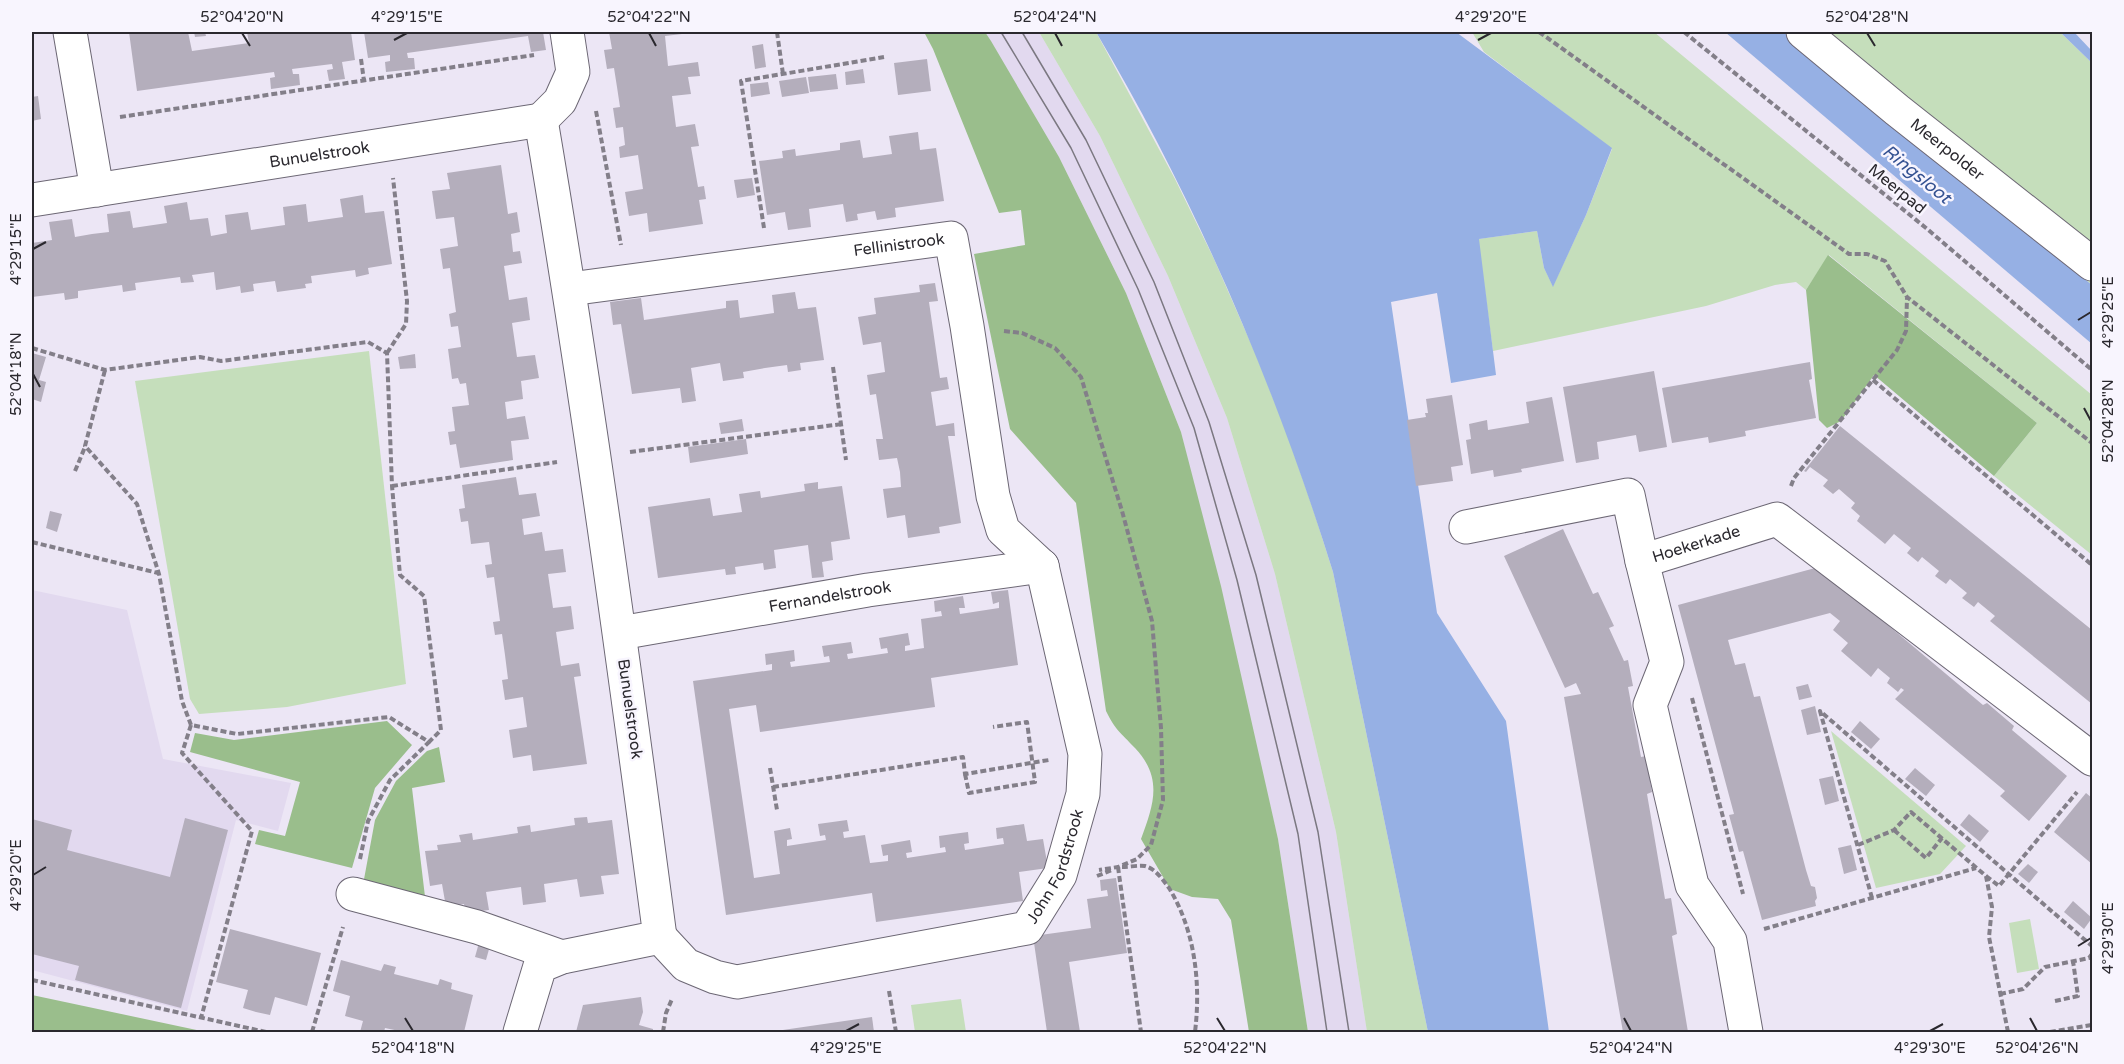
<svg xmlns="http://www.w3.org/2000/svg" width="2124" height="1064" viewBox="0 0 2124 1064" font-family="'Varela Round',sans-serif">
  <rect width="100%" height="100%" fill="#ece6f5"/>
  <g fill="#e2d9ef">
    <polygon points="985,32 1039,32 1100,136 1168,276 1227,418 1275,574 1336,832 1367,1032 1308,1032 1278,839 1181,432 1126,293 1059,157"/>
    <polygon points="32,590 127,610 163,759 291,783 278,831 236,820 187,1011 32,970"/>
  </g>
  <g fill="#c5debb">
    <polygon points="1039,32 1096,32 1175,179 1214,259 1256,355 1286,431 1313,509 1333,572 1428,1032 1367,1032 1336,832 1275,574 1227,418 1168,276 1100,136"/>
    <polygon points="1472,32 1654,32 2092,395 2092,555 1994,476 2037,423 1829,255 1806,290 1796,282 1775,285 1706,306 1493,351 1478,239 1537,231 1544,268 1553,286 1586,215 1612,149 1484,52"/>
    <polygon points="1783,32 2060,32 2092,63 2092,285"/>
    <polygon points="369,351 406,684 287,707 199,714 190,699 135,381"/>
    <polygon points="1831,731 1966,846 1940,874 1876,888"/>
    <polygon points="2030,919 2039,969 2017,973 2009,923"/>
    <polygon points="961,999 966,1032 915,1032 911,1005"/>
  </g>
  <g fill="#9abe8c">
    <path d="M924,32H985L991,41L1059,157L1126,293L1181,432L1221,586L1278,839L1308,1032H1249L1231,920L1218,899L1192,897L1170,889L1141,839C1154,804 1163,778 1135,748C1120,732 1116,731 1106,711L1076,503L1010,429L974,254L1025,245L1021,210L999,213L933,49Z"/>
    <polygon points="1828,255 2037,423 1994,476 1874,375 1841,421 1827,428 1819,420 1806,290"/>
    <polygon points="387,721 412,745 375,788 352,868 255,844 259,830 285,836 300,782 190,752 195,733 234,740"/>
    <polygon points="439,747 445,782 412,788 426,905 362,890 375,820 396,781 427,751"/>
    <polygon points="32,995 206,1032 32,1032"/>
  </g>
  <g fill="#96b0e4">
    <path d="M1096,32H1456L1612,148L1586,215L1553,287L1544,268L1537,231L1479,239L1496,375L1451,383L1437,293L1391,302L1437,613L1506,721L1549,1032H1428L1333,572C1275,385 1196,201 1096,32Z"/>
    <polygon points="1725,32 1783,32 2092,285 2092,344"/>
    <polygon points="2060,32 2074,32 2092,51 2092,63"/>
  </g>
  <g fill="#b4aebc">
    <polygon points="129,32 188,32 192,51 249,43 247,32 351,32 355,60 342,62 345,79 329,81 327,70 333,69 332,64 292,69 293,74 299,74 300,85 271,89 270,78 275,77 274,72 137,91"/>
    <polygon points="194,32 205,32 206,36 195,37"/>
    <polygon points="364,32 543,32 546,50 531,52 528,36 407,53 408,58 414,58 415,69 386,72 385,62 390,61 390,55 368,58"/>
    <polygon points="609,32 682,32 682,34 665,36 668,66 698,62 700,76 688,77 691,94 672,96 676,127 695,124 699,146 691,147 698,187 704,186 706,199 699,200 703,224 649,232 647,213 629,216 625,192 643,189 638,155 620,158 619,147 625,145 623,127 616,128 613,108 620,107 617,87 614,68 607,69 604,50 612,49"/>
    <polygon points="763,44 766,67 755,69 752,46"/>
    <polygon points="927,59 931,91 898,95 894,63"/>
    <polygon points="863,69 865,83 846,85 845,72"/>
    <polygon points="836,74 838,89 810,92 808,77"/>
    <polygon points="806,77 809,93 782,97 779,81"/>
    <polygon points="768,82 770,94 751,97 750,84"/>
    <polygon points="38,96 41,119 32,121 32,97"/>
    <polygon points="918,132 920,150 936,148 944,201 895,208 896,217 877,220 875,211 857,214 858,220 846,222 843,204 809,209 811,227 788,230 785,212 767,215 759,161 783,158 782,151 795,149 796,156 840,150 840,143 860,140 863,158 892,154 889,136"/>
    <polygon points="501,165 508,214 517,212 520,232 511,234 513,252 520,251 522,263 504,266 509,300 527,297 530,320 512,323 517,357 535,355 539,378 521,381 523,399 505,402 507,419 525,416 529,439 511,441 513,460 460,468 456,444 450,445 448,432 455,431 452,407 469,405 466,383 460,384 458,378 452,379 448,349 461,347 458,326 451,327 449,314 456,312 450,268 443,269 440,249 458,246 454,217 436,219 432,191 450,189 447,173"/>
    <polygon points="752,178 755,195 737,198 734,180"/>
    <polygon points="363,195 365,213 384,211 392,264 368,268 369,274 356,277 355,270 311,276 312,283 305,284 306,288 277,292 275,281 253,284 254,291 241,293 240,286 216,290 214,272 192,275 194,282 181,283 180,277 135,283 136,290 129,291 123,292 122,285 78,291 78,298 65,300 64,293 32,297 32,243 52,240 49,222 72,219 75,237 92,234 109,232 107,214 130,211 133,228 167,223 164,206 187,202 190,220 208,218 211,236 227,233 225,215 248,212 251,230 285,225 283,207 306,204 308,222 343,217 340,199"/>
    <polygon points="935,283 938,301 929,302 940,378 947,377 949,389 931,392 936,426 954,423 955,436 948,436 961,523 939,527 940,533 908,538 905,515 887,518 883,489 901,487 900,472 897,458 879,460 876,439 883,439 876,394 870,395 867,375 885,372 881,342 863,345 858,317 876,314 874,298 920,292 919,285"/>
    <polygon points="795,292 798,309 816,307 824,360 800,363 801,370 788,372 787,365 765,368 743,372 744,378 723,381 720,363 691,368 696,401 682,403 680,388 632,394 621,324 613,325 610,302 641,298 644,320 726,308 726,301 738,300 740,318 774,313 772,295"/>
    <polygon points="32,353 46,357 39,380 46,382 41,402 32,399"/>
    <polygon points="415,354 416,368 400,369 398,357"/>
    <polygon points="1810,362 1812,379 1809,380 1816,418 1745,431 1746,436 1709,443 1708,437 1672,443 1662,388"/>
    <polygon points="1654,371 1667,447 1639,452 1636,435 1597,442 1599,459 1576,463 1563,387"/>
    <polygon points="1452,395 1463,465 1451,467 1453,481 1416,486 1407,420 1426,417 1425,413 1428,413 1426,399"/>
    <polygon points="1552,397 1564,461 1521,469 1522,472 1494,477 1493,470 1471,474 1466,440 1471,439 1469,424 1487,420 1488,430 1529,423 1526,402"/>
    <polygon points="742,419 744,431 721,434 719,423"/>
    <polygon points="1840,426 2092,630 2092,704 1990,621 1995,616 1978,602 1974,607 1962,598 1967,593 1950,579 1946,584 1935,576 1939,571 1922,557 1918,562 1907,553 1911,548 1894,534 1885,544 1857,521 1860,516 1851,508 1855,503 1839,489 1833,494 1823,486 1828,480 1810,467 1806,472 1804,471"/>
    <polygon points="746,439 748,454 690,463 688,447"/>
    <polygon points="516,477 519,495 536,493 540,516 522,519 524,535 542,532 545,551 563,549 566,572 548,574 553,608 571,606 574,629 556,632 561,666 579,663 581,676 574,677 587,764 533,771 531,755 513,758 509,730 527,727 523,697 505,700 502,680 508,679 505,655 502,634 495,635 493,622 500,621 494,577 487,578 485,565 492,564 489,542 471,544 468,521 461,522 459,509 465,508 462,485"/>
    <polygon points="818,482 818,489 842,486 850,539 831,542 833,560 822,562 824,577 812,578 808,545 774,550 776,568 764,570 763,563 735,567 736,574 726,575 725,569 658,578 648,507 710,498 713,516 742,512 739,494 760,491 761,498 805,491 804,484"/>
    <polygon points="50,511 62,514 57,532 46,528"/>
    <polygon points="1563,529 1593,594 1598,592 1614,626 1609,628 1624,661 1628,660 1633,686 1628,687 1641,757 1646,756 1652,792 1647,794 1665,899 1671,898 1677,934 1672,936 1688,1032 1623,1032 1564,697 1581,694 1576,683 1565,688 1504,556"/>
    <polygon points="1819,567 1822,575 1827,574 1983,705 1987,703 2014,726 2012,730 2067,776 2029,821 2000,796 2005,791 1895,699 1904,690 1901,688 1898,692 1887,683 1890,678 1878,668 1871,677 1841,651 1848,643 1833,630 1840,621 1830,613 1728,640 1735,665 1745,663 1754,697 1760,696 1806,870 1811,886 1815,887 1817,898 1815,901 1816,906 1762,920 1743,851 1739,852 1729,815 1734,814 1678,605"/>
    <polygon points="1008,590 1018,665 931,678 935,707 760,732 756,705 729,709 754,878 780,874 774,831 790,828 792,839 787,840 787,846 826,840 825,835 820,836 818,824 847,820 849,831 843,832 844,838 865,835 870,863 888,861 888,855 883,856 881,845 910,840 912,852 906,853 907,858 946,852 945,847 940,848 939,836 953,834 968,832 969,843 964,844 965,850 1004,844 1003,838 997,839 996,828 1024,824 1027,841 1043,839 1048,868 1019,872 1023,901 876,922 872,893 726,915 693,681 772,670 772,664 766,665 765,654 794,650 795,661 790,662 791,667 830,662 829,656 824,657 822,646 851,642 853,653 847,654 848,659 888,653 887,648 881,649 879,638 908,633 910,645 905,646 905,651 924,648 921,619 942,616 941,611 935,612 934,601 963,596 965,608 959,608 960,614 999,608 999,602 993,604 991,592"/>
    <polygon points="1808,684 1812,697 1799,700 1796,687"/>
    <polygon points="1815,706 1821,732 1807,735 1801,710"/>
    <polygon points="1860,721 1880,739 1871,749 1851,732"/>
    <polygon points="1915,768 1935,785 1926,796 1905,779"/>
    <polygon points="1833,776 1839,801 1825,805 1819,779"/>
    <polygon points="2086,793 2092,798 2092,864 2054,832"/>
    <polygon points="1969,814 1989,831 1980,842 1960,825"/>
    <polygon points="587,817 588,823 612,820 619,874 601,876 604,894 580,897 577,879 544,884 546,902 523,905 521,887 486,892 489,910 466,913 464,904 446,907 442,884 430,886 425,851 438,850 437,845 461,842 459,835 472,833 473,840 518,833 517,827 530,825 531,832 575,825 574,818"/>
    <polygon points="185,818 228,830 181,1008 75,980 79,966 32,954 32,819 72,830 67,850 170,877"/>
    <polygon points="1851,845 1857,870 1844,874 1838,848"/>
    <polygon points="2028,864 2038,872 2029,883 2018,874"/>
    <polygon points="1116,878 1127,953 1069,962 1080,1032 1047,1032 1033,936 1091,928 1087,899 1108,896 1107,890 1101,891 1100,880"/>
    <polygon points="2073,901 2092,918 2084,929 2064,912"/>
    <polygon points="230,929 321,953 307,1006 275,997 270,1015 256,1012 243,1008 248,990 216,982"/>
    <polygon points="480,939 491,942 486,960 475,957"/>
    <polygon points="341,960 381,971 384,964 396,967 394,974 438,985 440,979 452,983 451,989 473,995 464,1032 404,1032 385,1028 384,1032 360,1032 363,1021 345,1016 350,996 333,991"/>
    <polygon points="641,997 643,1012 639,1025 653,1029 653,1032 576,1032 583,1005"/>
    <polygon points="872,1017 874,1032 776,1032 776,1031"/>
  </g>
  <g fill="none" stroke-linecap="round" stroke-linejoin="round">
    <g stroke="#6c6774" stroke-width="35">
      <g id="minor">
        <polyline points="70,32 97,190"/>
        <path id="s1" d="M1803,32L1897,110L2092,264"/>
        <polyline points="541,120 560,101 573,72 567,32"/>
        <path id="s2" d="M32,200L541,120"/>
        <path id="s3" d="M570,289L951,238L967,326L993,496L1003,530L1042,566"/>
        <polyline points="1466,527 1628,495 1642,561"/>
        <path id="s4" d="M620,633L868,590L1042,566"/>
        <polyline points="353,894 477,927 562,957"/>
        <path id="s5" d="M660,937L686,965L715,977L737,982L1027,928L1060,875L1083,794L1085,754L1042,566"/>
        <path d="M520,1032L540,966L562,957L660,937C624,664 587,392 541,120"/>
        <path id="s6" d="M1746,1032L1730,941L1692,885L1650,705L1667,662L1642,561L1777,519L2092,759"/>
      </g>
    </g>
    <g stroke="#837f89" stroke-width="4" stroke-dasharray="6 3" stroke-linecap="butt">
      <polyline points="777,32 783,74"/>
      <polyline points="1539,32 1849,254 1867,254 1885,261 1907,297 2092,443"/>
      <polyline points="1684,32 1926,228 2092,370"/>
      <polyline points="361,59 364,81"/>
      <polyline points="596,111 621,245"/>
      <polyline points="120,117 534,55"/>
      <polyline points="764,228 741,81 884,57"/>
      <polyline points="1004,331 1022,333 1055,348 1081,377 1122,511 1152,621 1161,728 1163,800 1151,845 1137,859 1118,867 1099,870"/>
      <polyline points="32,348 105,370 200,357 221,361 368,342 387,353 392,486 400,575 424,596 441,730 429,742 389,717 237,734 191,725 182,701 159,574 137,504 85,446 105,370"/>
      <polyline points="387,353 406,324 407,301 393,178"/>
      <polyline points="833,367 846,460"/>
      <polyline points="1873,380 2092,565"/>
      <polyline points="630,452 842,424"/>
      <polyline points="75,471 85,447"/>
      <polyline points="392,486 557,462"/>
      <polyline points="1791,486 1794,478 1897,350 1906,331 1907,298"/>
      <polyline points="32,542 158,573"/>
      <polyline points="1692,698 1743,894"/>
      <polyline points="191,725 182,753 252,831 201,1018"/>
      <polyline points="770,768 777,810"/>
      <polyline points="965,774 969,793 1035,782 1027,722 993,727"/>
      <polyline points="773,787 963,757 965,774 1049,760"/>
      <polyline points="1894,830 1926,858 1942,838"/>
      <polyline points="1858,845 1894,830 1911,812 1986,876 1992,907 1989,937 2008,1032"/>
      <polyline points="360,859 368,821 390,780 429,742"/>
      <polyline points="1118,867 1141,1032"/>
      <path d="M1122,867C1129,867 1139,865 1145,866C1156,869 1163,880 1169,888C1195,930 1201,983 1195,1032"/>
      <polyline points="1097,876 1112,870"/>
      <polyline points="1986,876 1999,886 2077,792"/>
      <polyline points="1872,898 1820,711 2092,946"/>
      <polyline points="1764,929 1976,868"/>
      <polyline points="32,980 266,1032"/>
      <polyline points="889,991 896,1032"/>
      <polyline points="2000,994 2023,989 2045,967 2089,958 2092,954"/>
      <polyline points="2055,1001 2078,996 2073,961"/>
      <polyline points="312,1032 343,927"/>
      <polyline points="663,1032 666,1013 672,999"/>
      <polyline points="2050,1032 2092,1025"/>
    </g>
    <use href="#minor" stroke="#fff" stroke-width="33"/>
    <g stroke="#7b7881" stroke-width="1.5">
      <polyline points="1001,32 1071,148 1138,289 1194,428 1237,580 1298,834 1327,1032"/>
      <polyline points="1022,32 1086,140 1154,282 1209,422 1256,575 1318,832 1349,1032"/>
    </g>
  </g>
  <path fill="none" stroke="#2a282e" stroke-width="2" d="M242,33L250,46M649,33L656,46M1055,33L1062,46M1867,33L1875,46M394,40L407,33M1478,40L1491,33M33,249L46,242M2078,320L2091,312M33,374L40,387M2084,408L2091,421M33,875L46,867M2078,946L2091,938M405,1018L413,1031M1217,1018L1225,1031M1624,1018L1631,1031M2030,1018L2037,1031M846,1031L859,1024M1930,1031L1943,1024"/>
  <g text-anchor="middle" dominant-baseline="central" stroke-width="5" stroke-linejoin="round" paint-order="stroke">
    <g font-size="16" fill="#2a282e" stroke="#f8f5fe">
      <text stroke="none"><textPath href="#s1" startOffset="186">Meerpolder</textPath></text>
      <text stroke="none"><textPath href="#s2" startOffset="291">Bunuelstrook</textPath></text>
      <text transform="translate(1897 189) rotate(39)">Meerpad</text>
      <text stroke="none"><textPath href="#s3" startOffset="332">Fellinistrook</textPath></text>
      <text stroke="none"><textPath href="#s6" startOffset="552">Hoekerkade</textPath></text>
      <text stroke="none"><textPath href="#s4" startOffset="213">Fernandelstrook</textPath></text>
      <text transform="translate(630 709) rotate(82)">Bunuelstrook</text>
      <text stroke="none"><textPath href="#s5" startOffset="456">John Fordstrook</textPath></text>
    </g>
    <g font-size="18" font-style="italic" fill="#355292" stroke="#f8f5fe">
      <text transform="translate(1917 174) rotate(39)">Ringsloot</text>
    </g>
  </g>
  <rect width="2124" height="1064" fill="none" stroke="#f8f5fe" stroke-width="66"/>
  <rect x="33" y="33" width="2058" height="998" fill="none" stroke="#2a282e" stroke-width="2"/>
  <g font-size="15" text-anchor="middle" fill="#2a282e">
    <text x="242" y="22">52°04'20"N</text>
    <text x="407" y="22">4°29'15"E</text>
    <text x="649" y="22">52°04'22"N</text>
    <text x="1055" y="22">52°04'24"N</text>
    <text x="1491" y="22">4°29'20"E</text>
    <text x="1867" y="22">52°04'28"N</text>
    <text transform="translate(16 249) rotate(-90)" y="5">4°29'15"E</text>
    <text transform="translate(2108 312) rotate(-90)" y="5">4°29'25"E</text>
    <text transform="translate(16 374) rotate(-90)" y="5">52°04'18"N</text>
    <text transform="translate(2108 421) rotate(-90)" y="5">52°04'28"N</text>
    <text transform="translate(16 875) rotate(-90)" y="5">4°29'20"E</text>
    <text transform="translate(2108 938) rotate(-90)" y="5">4°29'30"E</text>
    <text x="413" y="1053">52°04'18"N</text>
    <text x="846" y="1053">4°29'25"E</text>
    <text x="1225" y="1053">52°04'22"N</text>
    <text x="1631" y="1053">52°04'24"N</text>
    <text x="1930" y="1053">4°29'30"E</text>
    <text x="2037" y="1053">52°04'26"N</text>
  </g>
</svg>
